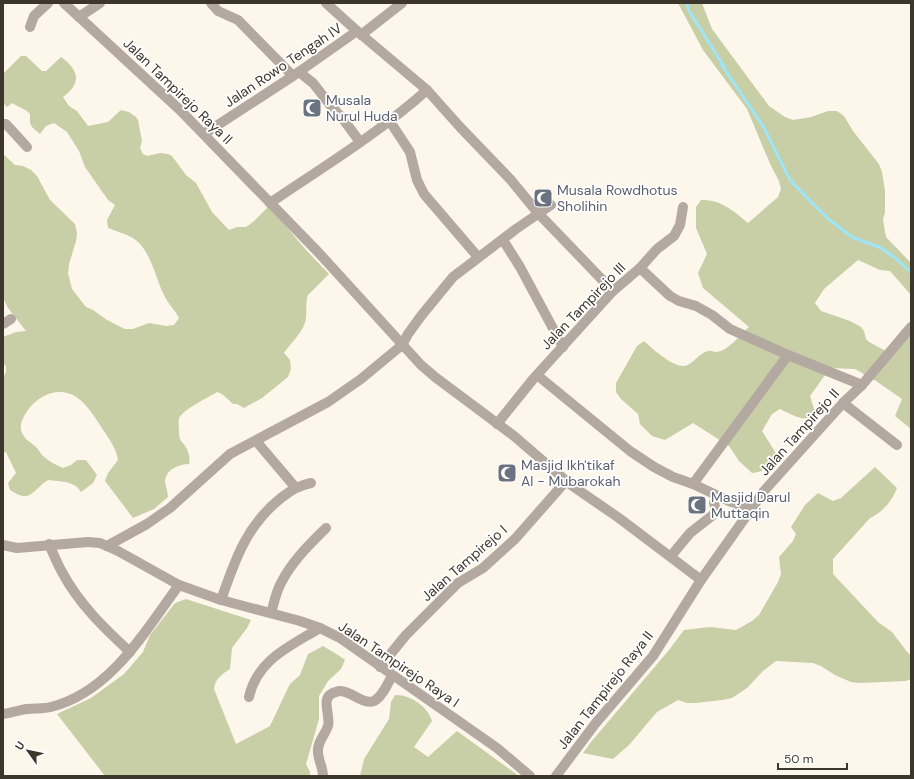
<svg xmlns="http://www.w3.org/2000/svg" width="914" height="779" viewBox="0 0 914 779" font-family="'DM Sans',sans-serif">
  <rect width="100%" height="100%" fill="#fdf6eb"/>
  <g fill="#c8cea6">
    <path d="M678,3H702L712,29L769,106L785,117L793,120L811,117L828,111H837L844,116L853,131L879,164L882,172L885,191V212L883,220L886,237L911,263V295L890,271L880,270L858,260L824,289L815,303L821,311L850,321L861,327L864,331L866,339L869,342L886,351L911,335V429L895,416L902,399L876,381L855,369L830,368L810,396L815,412L811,418C798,420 791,414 780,409L772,414L762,431L777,455C769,465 765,472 752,473L739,461L729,446L693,423L665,440L652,436L640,424L638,414L621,399L616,392V383L637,346L644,341C653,349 676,371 688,365C695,361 700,353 708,351C711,350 714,352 717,352C729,350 740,335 749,327L703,288L698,273L707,254L696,228V207L701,200C720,199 734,211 748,223L778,197L781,189L779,181L771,166L747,109L703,50Z"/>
    <path d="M21,56H26L42,71H46L61,57C79,70 82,83 63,97L69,106L77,111L88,126L108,122L121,110L129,112L136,117L138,120L142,141L140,148L143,154L147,156L160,153L168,154L172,156L186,175L196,183L212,212L229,230L237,227H246L253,222L269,206L306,250L329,274L308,295C305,302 307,310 306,318C305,330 291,343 284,353L290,360L291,369L288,377L262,398L244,408L237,404H233L222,394L217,392C208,398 181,410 179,419C178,422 179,426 179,429C179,433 179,438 181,441C187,447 191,455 189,464C179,464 167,469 165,480C165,485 168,492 168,497L154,509L133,518L105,481L108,473L118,460C116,447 107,436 100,425C94,416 87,405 79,399C62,385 39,394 28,410C24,416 20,422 21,430C23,439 31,442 37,448C39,450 40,453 42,455C48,461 56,465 63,468L71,465L77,460H86L97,475L93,483L81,492C74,480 60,482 48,480C31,491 31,504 10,490L8,483L16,473L6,452L3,453V378L6,372V367L3,362V337L16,332L26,331L8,308L3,298V154L15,165L23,166L31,170L37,176L50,200L75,224L77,233L76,241L69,264L68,273L72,289L86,307L93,310L107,320L125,329H133L149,323L166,326L174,325L179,318C175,310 169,305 165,297C155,279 151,247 131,237C124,233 115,231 108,228L107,220L115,205L108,200L85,167L79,151L67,132L54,123L46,126L40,134L32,127L30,123V114L27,111L12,103L7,107L3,103V74Z"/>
    <path d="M875,467L897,488C892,501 883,512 870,518L833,559V574L878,622L892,632L908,653L911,655V679L906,681L859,683L851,682L835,675L821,666L813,663L776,661L763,671L747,688L732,698L722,700L696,703H687L678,700L657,712L629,745L613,759L583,753L591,742L669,650L684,630L710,627L736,630L752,621L759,615L778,582L781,574L779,557L793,541L796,534L791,527L805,505L818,493L833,501L841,498Z"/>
    <path d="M186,599L251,620L247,628L232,648L230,669C222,674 215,679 214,689L236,744L270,726L286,692L290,684L300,675L308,654L323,646L338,655L345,660L341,669L328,681L319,696V719L306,764L310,772V776H105L57,714L91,698L124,674L143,652L150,635L175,603Z"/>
    <path d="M395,695C409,694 428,706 432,721L414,747L428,757L457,731L519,776H360L364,759L389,719L391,702Z"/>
  </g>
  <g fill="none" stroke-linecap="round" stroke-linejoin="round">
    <polyline stroke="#9ee6f7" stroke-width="3" points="687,3 689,11 725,68 721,64 763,126 790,180 814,205 831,221 852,237 881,248 894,257 911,272"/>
    <g stroke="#b4a9a1" stroke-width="10">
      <polyline points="64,3 180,110 318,252 421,365 435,377 514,436 571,485 619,518 701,580"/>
      <polyline points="211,3 218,11 238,20 293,76"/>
      <polyline points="326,3 357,31 427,90 460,127 510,179 538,213 613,291"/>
      <polyline points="79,17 100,3"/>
      <polyline points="30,27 34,16 48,3"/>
      <polyline points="361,35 402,3"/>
      <polyline points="299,72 313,83 331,106 343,119 360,142"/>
      <polyline points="389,120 410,152 417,180 424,194 478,257"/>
      <polyline points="3,124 6,124 27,147"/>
      <polyline points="204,134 293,76 357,31"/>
      <path d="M270,203C323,167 379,133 427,90"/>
      <polyline points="503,240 520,267 563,347"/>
      <polyline points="640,268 670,296 679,301 696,306 712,315 730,329 788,355 862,385"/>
      <polyline points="3,324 11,319"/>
      <polyline points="537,375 630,451 654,467 673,477 693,484 729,501 751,509"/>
      <polyline points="843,403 897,445"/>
      <polyline points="497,424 534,378 613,291 640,268 657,249 674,236 680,225 683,207"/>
      <polyline points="256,441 295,487"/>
      <polyline points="693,484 788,355"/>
      <path d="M49,544C53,553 57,563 62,572C79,604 104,628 130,652"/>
      <polyline points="3,545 17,548 88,542 100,543 118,551 179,585 221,600 300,621 320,628 340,638 497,748 530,776"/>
      <polyline points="107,546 147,524 170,508 230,454 328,402 361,379 402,345 408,334 421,316 453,277 516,229 551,205"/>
      <polyline points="671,556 690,533 713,515 716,510 714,503 719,496"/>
      <path d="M221,600C235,560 246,526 281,498C292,490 297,486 311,483"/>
      <path d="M271,613C274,603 276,592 281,583C292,561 309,545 326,528"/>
      <polyline points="380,667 406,635 458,583 483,568 515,539 566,481"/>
      <path d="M249,697C257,660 290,646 320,628"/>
      <path d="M3,714C11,713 19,710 27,709C35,708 44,709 51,707C111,692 145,631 179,585"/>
      <path d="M323,776C323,767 318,760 318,752C317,742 325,735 328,726C331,716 320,698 333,693C338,691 341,690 345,692C354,694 365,705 374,701C382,697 388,683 392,676"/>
      <polyline points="556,776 595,724 653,656 701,580 764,491 843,403 862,385 911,327"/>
    </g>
  </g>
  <defs>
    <g id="mosque-square" transform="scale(1)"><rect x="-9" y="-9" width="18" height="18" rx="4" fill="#6b7280" stroke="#fff"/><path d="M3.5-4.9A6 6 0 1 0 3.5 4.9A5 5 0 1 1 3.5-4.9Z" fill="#fff"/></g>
  </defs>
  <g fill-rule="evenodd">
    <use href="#mosque-square" x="312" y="108"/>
    <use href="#mosque-square" x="543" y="198"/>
    <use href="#mosque-square" x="507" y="473"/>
    <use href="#mosque-square" x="697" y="505"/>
  </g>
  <g text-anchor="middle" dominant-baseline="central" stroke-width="3.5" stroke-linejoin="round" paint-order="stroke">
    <g font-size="14" fill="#3d362c" stroke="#fff">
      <text transform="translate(283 65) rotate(-34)">Jalan Rowo Tengah IV</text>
      <text transform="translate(178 91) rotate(44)">Jalan Tampirejo Raya II</text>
      <text transform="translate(583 306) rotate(-46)">Jalan Tampirejo III</text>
      <text transform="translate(799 432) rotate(-48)">Jalan Tampirejo II</text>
      <text transform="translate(464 563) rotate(-41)">Jalan Tampirejo I</text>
      <text transform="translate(399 664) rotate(34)">Jalan Tampirejo Raya I</text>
      <text transform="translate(605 690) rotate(-52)">Jalan Tampirejo Raya II</text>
    </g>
    <g font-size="14" fill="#5b616d" stroke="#fff" text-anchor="start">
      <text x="326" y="100">Musala<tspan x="326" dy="16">Nurul Huda</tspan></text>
      <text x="557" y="190">Musala Rowdhotus<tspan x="557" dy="16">Sholihin</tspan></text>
      <text x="521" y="465">Masjid Ikh'tikaf<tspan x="521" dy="16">Al - Mubarokah</tspan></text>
      <text x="711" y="497">Masjid Darul<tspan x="711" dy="16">Muttaqin</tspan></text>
    </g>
  </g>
  <rect width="914" height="779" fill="none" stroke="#3d362c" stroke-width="8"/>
  <g transform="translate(28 751) rotate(303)" stroke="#ffffff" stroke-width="3" paint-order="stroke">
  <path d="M0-3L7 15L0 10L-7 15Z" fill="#3d362c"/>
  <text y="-6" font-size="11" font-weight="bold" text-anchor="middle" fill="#3d362c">U</text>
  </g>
  <path d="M778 763v6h69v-6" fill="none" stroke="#3d362c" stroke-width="2"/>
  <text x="784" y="763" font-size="12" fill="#3d362c" stroke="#ffffff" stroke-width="3" paint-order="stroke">50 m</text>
</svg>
